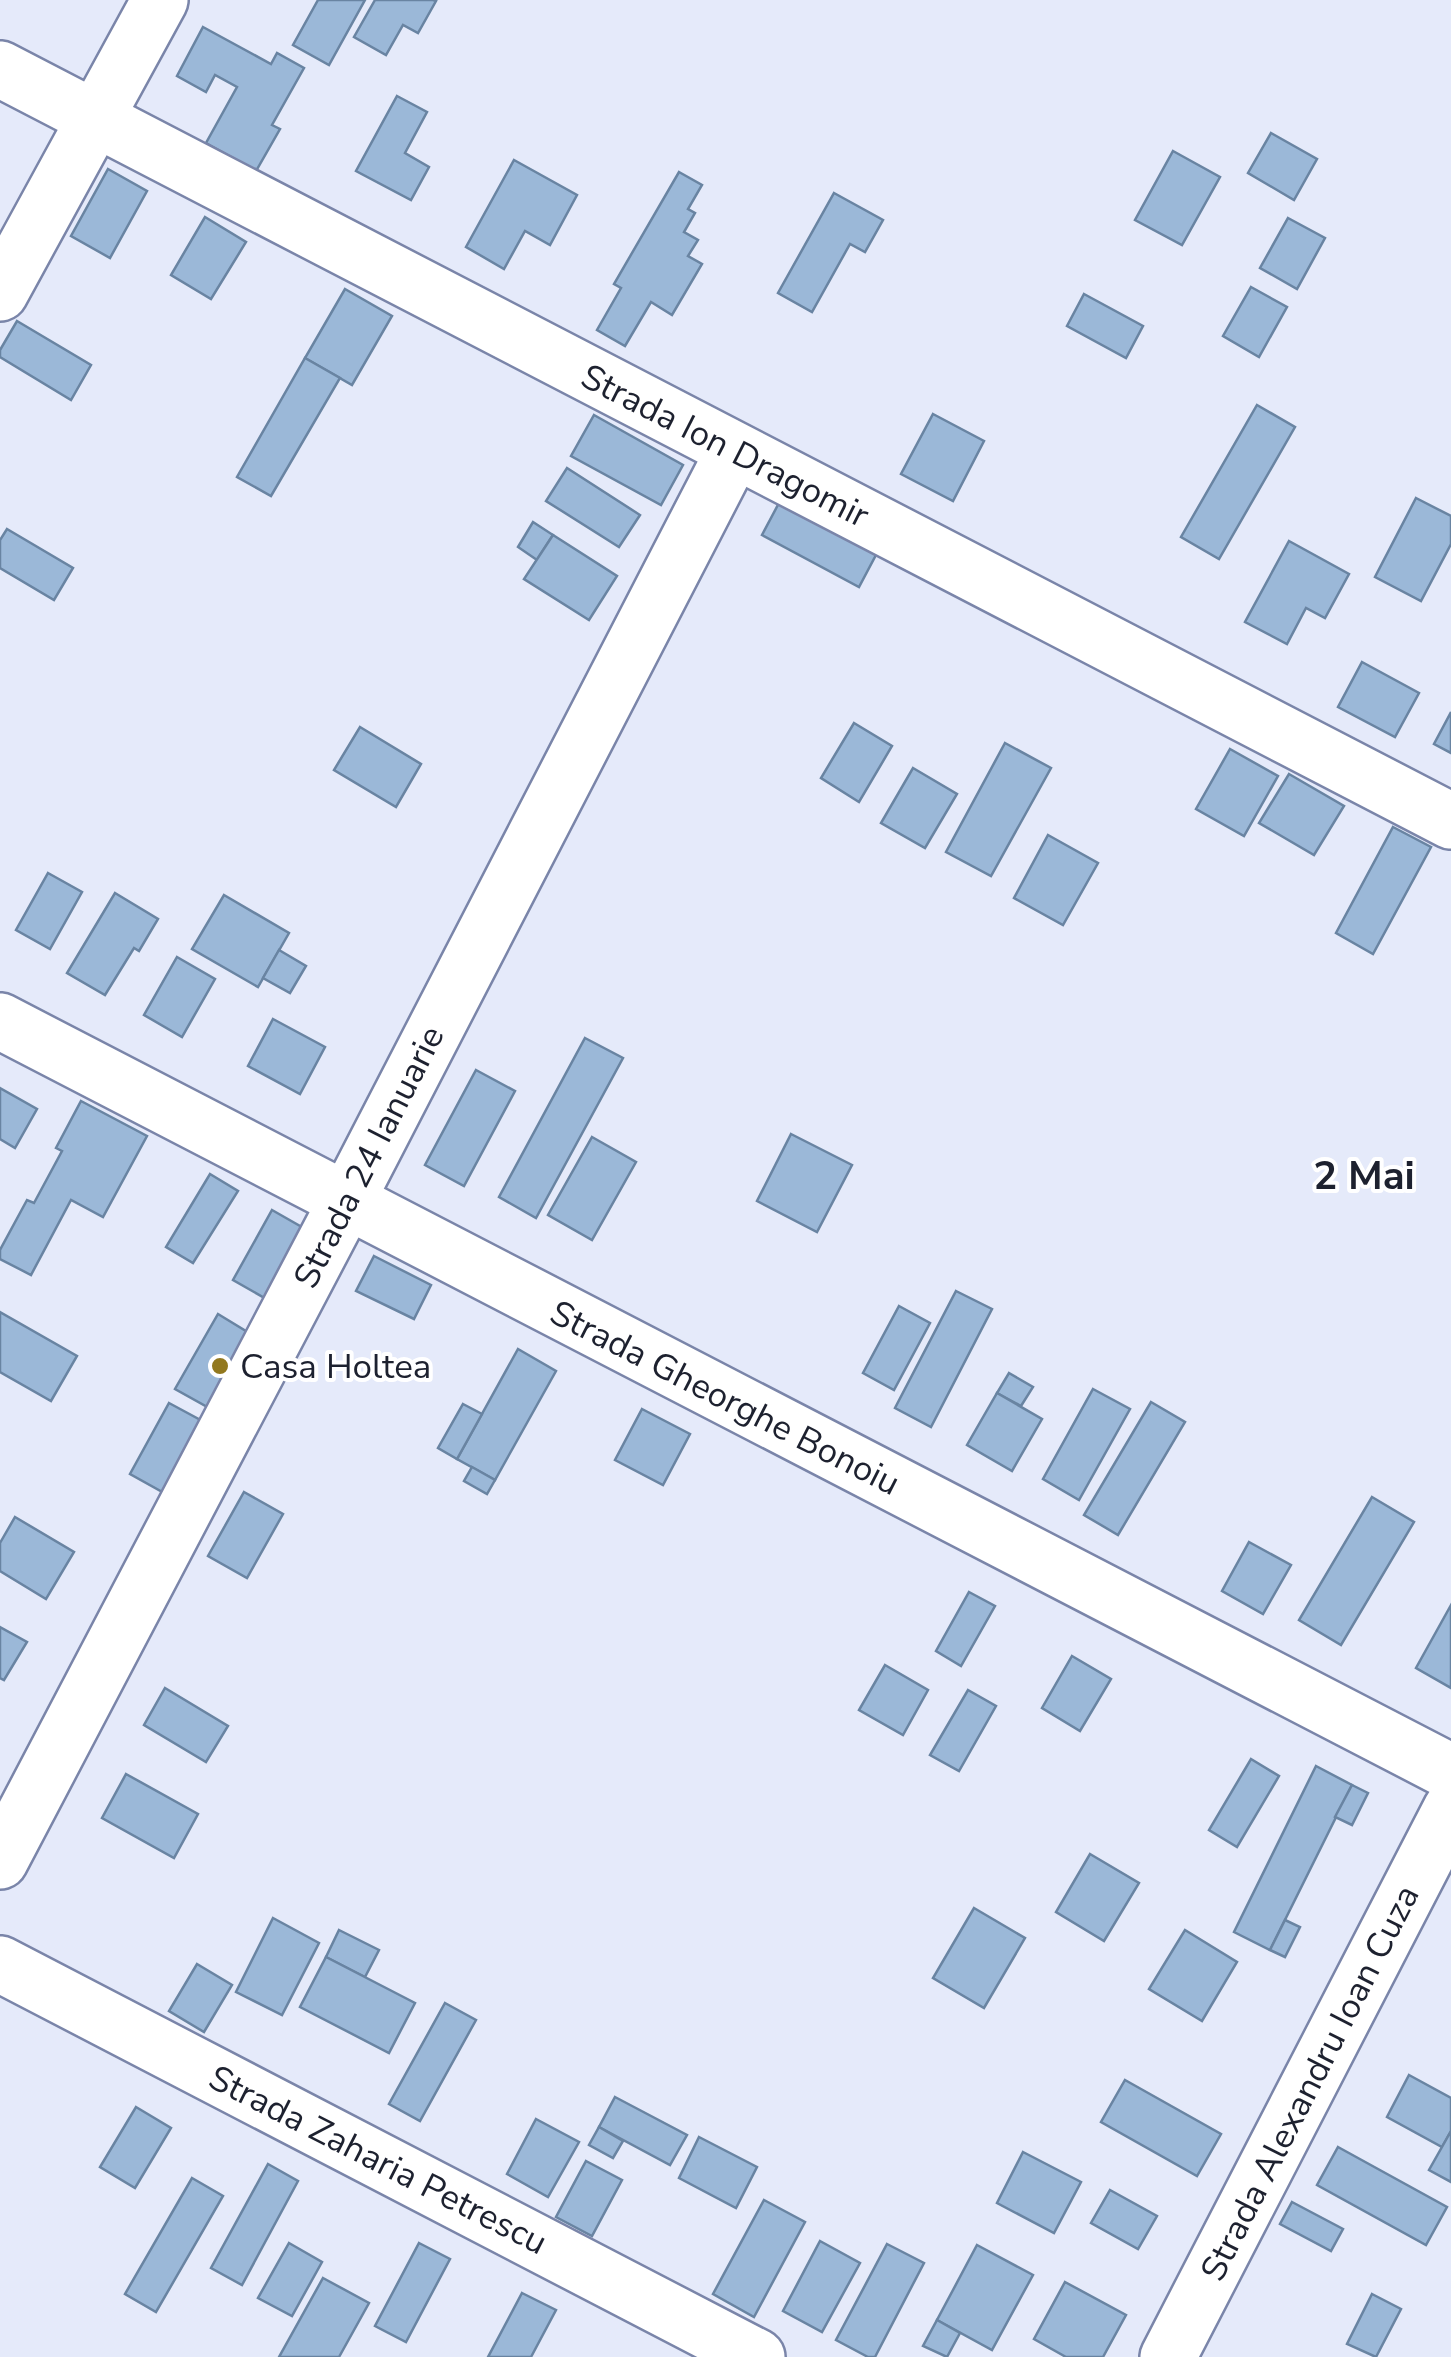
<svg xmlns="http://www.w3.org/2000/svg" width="1451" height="2357" viewBox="0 0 1451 2357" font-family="'Nunito Sans',sans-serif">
  <rect width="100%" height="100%" fill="#e5eafa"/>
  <g fill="#9bb8d8" stroke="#6984a2" stroke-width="2.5">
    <polygon points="318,0 365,0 329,65 293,45"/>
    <polygon points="375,0 433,0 436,1 418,33 403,25 386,55 354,37"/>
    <polygon points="203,27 271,64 277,53 304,68 272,125 280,129 256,171 206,143 237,87 215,75 206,92 177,76"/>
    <polygon points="397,96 427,112 405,153 429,167 411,200 356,171"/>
    <polygon points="1271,133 1317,159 1294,200 1248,173"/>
    <polygon points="1173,151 1220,177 1182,245 1135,220"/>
    <polygon points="514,160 577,195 550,245 525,231 504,269 466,247"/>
    <polygon points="108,169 147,191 110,258 71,236"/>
    <polygon points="679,172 702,185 688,209 695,213 684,232 698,240 688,256 702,264 672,315 651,302 625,346 597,330 621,288 614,284"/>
    <polygon points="834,193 883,220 865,252 850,244 812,312 778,293"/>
    <polygon points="205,217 246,242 211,299 171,275"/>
    <polygon points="1288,218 1325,238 1297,289 1260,268"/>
    <polygon points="1251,287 1287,307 1259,357 1223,336"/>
    <polygon points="345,289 392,316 352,385 305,358"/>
    <polygon points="1084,294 1143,326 1126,358 1067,326"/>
    <polygon points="17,321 91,365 71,400 0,357 0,350"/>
    <polygon points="305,358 340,378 271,496 237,477"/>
    <polygon points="1257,405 1295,427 1219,559 1181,537"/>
    <polygon points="933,414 984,441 953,501 901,474"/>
    <polygon points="594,415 683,465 661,505 571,456"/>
    <polygon points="567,468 640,515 619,547 546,501"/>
    <polygon points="1416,498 1451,516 1451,544 1421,601 1375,577"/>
    <polygon points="780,501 877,553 859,587 762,535"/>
    <polygon points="533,522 553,535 537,560 518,547"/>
    <polygon points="7,529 73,568 54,600 0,568 0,540"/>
    <polygon points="553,535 617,576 589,620 524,579"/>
    <polygon points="1289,541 1349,574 1325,618 1306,608 1287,644 1245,622"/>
    <polygon points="1362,662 1419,693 1395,737 1338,707"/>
    <polygon points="1451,712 1451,753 1434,744"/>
    <polygon points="854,723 892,746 859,802 821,778"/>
    <polygon points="360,727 421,764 396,807 334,770"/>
    <polygon points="1005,743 1051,768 991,876 946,852"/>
    <polygon points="1230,749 1278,776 1244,836 1196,809"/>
    <polygon points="913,768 957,794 925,848 881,823"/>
    <polygon points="1289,774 1344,806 1314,855 1259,823"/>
    <polygon points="1393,827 1431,847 1373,954 1336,933"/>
    <polygon points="1048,835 1098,863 1063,925 1014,898"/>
    <polygon points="48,873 82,892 50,949 16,930"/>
    <polygon points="115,893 158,919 139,951 134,948 105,995 67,973"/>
    <polygon points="224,895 289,933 258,987 192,949"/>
    <polygon points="279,950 306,966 290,993 263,978"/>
    <polygon points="177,957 215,979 182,1037 144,1015"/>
    <polygon points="273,1019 325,1047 300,1094 248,1066"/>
    <polygon points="585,1038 623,1058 536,1218 499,1197"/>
    <polygon points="476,1070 515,1091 464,1186 425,1165"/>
    <polygon points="0,1088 37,1109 15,1148 0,1139"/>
    <polygon points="81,1101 147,1136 103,1217 71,1200 31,1275 0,1259 0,1250 27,1200 34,1203 62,1151 56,1148"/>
    <polygon points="791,1134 852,1165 817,1232 757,1201"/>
    <polygon points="592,1137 636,1162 592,1240 548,1215"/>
    <polygon points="210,1174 238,1191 193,1263 166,1247"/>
    <polygon points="272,1210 307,1230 268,1300 233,1280"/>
    <polygon points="374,1256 431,1285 414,1319 356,1291"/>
    <polygon points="956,1291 992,1309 931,1427 895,1408"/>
    <polygon points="899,1306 930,1323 894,1390 863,1373"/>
    <polygon points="0,1312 77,1356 51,1401 0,1372"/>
    <polygon points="218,1314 254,1336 211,1409 175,1389"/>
    <polygon points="518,1349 556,1371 495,1480 457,1459"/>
    <polygon points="1009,1373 1033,1387 1021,1406 997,1393"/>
    <polygon points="1093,1389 1130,1409 1079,1500 1043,1479"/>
    <polygon points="997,1393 1042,1419 1012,1471 967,1445"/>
    <polygon points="1151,1402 1185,1422 1118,1535 1084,1515"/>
    <polygon points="169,1403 206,1423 166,1494 130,1474"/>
    <polygon points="463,1404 482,1414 457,1459 438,1448"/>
    <polygon points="642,1409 690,1434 663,1485 615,1460"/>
    <polygon points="472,1467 495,1480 487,1494 464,1481"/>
    <polygon points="244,1492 283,1514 247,1578 208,1556"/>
    <polygon points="1372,1497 1414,1522 1341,1645 1299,1620"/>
    <polygon points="15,1517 74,1552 46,1599 0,1571 0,1543"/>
    <polygon points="1249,1542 1291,1565 1263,1614 1222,1591"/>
    <polygon points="969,1592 995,1606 961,1666 936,1651"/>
    <polygon points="1451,1605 1451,1688 1416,1668"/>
    <polygon points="0,1627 27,1642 4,1680 0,1678"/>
    <polygon points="1072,1656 1111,1679 1080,1731 1042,1708"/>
    <polygon points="885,1665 928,1690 903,1735 859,1710"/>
    <polygon points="165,1688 228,1726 206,1762 144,1725"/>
    <polygon points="968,1690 996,1706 959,1771 930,1755"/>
    <polygon points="1251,1759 1279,1776 1237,1847 1209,1830"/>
    <polygon points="1316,1766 1352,1785 1270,1950 1234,1932"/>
    <polygon points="126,1774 198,1814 174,1858 102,1818"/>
    <polygon points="1352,1785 1368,1793 1352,1825 1335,1817"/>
    <polygon points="1090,1854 1139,1883 1104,1941 1056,1912"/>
    <polygon points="974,1908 1025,1938 984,2008 933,1978"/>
    <polygon points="273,1918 319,1943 282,2015 236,1992"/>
    <polygon points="1285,1920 1300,1927 1285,1957 1270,1950"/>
    <polygon points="339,1930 379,1950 365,1977 326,1957"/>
    <polygon points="1185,1930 1237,1962 1202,2021 1149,1989"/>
    <polygon points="326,1957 415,2003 389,2053 300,2007"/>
    <polygon points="197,1964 232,1985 204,2032 169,2011"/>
    <polygon points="445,2003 476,2020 420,2121 389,2104"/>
    <polygon points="1409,2075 1451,2098 1451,2131 1442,2147 1387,2117"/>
    <polygon points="1125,2080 1221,2134 1197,2176 1101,2122"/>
    <polygon points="615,2097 687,2135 670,2165 599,2127"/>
    <polygon points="136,2107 171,2128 135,2188 100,2167"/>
    <polygon points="536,2119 579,2142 548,2197 507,2174"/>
    <polygon points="599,2127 623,2141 613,2158 589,2145"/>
    <polygon points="1451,2131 1451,2182 1429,2170"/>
    <polygon points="699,2137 757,2167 736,2208 679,2178"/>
    <polygon points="1338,2147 1447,2207 1426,2245 1317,2185"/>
    <polygon points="1023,2152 1081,2182 1054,2233 997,2203"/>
    <polygon points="586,2161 622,2180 592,2236 556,2217"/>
    <polygon points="268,2164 298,2181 242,2285 211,2268"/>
    <polygon points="192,2178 223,2196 156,2312 125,2294"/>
    <polygon points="1110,2190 1157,2216 1138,2249 1091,2223"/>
    <polygon points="764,2200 805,2222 754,2317 713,2294"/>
    <polygon points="1292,2202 1343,2229 1331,2251 1280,2224"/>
    <polygon points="820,2241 860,2263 822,2332 783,2311"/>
    <polygon points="289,2243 322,2262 292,2316 258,2298"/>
    <polygon points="419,2243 450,2259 406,2342 375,2326"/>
    <polygon points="887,2244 924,2263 875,2357 868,2357 836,2340"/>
    <polygon points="977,2245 1033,2275 992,2350 937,2320"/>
    <polygon points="323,2278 369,2303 339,2357 279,2357"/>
    <polygon points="1065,2282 1126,2315 1103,2357 1066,2357 1034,2339"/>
    <polygon points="522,2293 556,2310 531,2357 488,2357"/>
    <polygon points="1372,2294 1401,2309 1376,2357 1347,2344"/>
    <polygon points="937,2320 960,2333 947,2357 923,2346"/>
  </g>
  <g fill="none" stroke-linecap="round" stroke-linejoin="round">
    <g stroke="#7a85a9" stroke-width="60">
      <g id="minor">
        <polyline points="0,69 1451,821"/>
        <polyline points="0,293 160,0"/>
        <polyline points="0,1021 1451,1772"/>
        <polyline points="0,1861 346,1202 734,451"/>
        <polyline points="0,1964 757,2357"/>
        <polyline points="1168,2357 1451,1809"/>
      </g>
    </g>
    <use href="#minor" stroke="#fff" stroke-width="55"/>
  </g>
  <circle fill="#92781e" stroke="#fff" stroke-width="4" cx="220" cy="1366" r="10"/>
  <g text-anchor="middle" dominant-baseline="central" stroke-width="8" stroke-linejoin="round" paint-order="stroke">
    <g font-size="35" fill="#1d212f" stroke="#fff">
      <text transform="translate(725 446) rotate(27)">Strada Ion Dragomir</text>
      <text transform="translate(369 1157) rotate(-63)">Strada 24 Ianuarie</text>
      <text transform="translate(725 1398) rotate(27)">Strada Gheorghe Bonoiu</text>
      <text transform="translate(1310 2083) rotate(-63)">Strada Alexandru Ioan Cuza</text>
      <text transform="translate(378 2160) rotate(27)">Strada Zaharia Petrescu</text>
    </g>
    <g font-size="35" fill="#1d212f" stroke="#fff" text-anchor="start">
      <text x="240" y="1366">Casa Holtea</text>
    </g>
    <g font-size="40" font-weight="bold" fill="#1d212f" stroke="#fff">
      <text x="1364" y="1176">2 Mai</text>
    </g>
  </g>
</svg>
